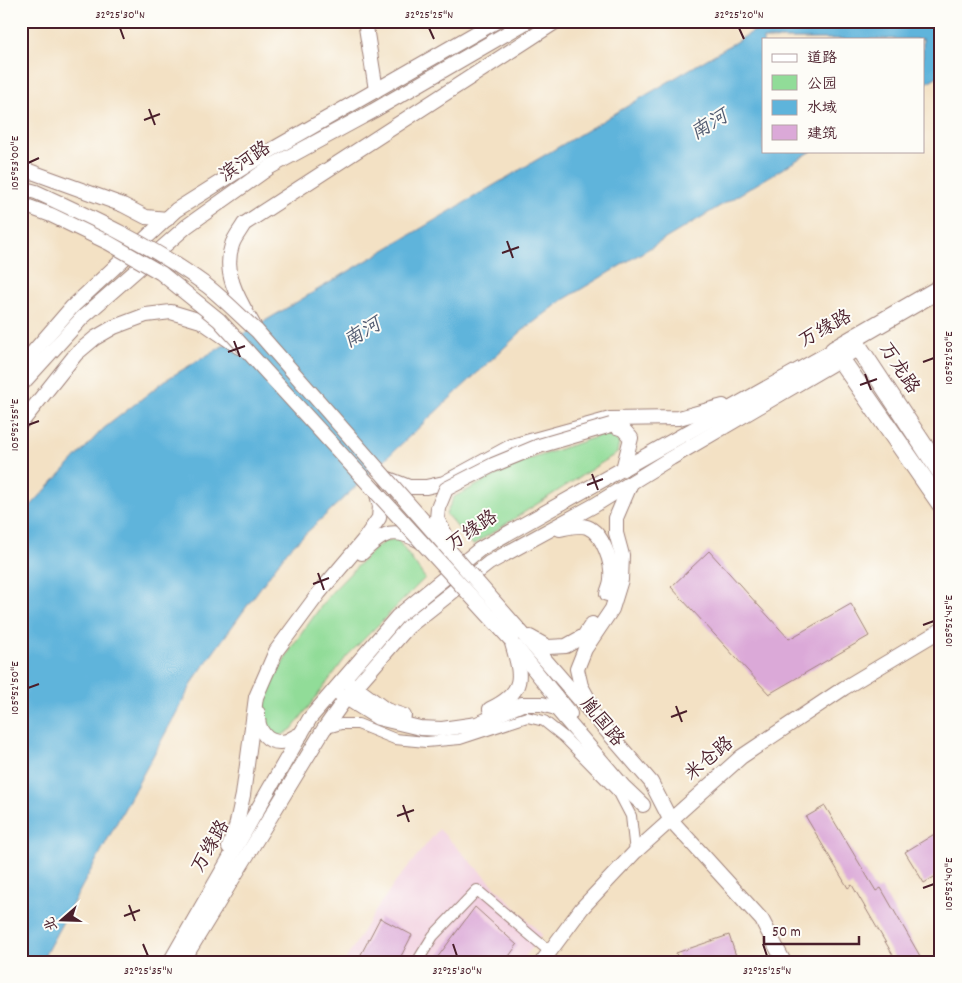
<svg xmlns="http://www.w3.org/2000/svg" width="962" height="983" viewBox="0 0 962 983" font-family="Dekko,'LXGW WenKai TC',sans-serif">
  <rect width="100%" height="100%" fill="#fdfcf7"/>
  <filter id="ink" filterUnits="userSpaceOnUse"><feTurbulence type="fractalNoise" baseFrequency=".02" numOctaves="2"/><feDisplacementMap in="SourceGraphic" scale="10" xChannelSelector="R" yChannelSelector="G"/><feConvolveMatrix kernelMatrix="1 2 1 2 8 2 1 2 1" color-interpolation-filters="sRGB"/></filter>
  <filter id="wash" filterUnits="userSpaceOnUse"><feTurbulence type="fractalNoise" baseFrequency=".0096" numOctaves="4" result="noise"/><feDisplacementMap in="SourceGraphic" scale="20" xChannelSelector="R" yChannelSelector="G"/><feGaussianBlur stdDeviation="1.12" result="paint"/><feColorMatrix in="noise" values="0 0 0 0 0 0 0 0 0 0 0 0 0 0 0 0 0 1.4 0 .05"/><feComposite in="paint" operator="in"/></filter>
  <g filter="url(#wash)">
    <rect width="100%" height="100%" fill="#f3e1c4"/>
    <polygon fill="#f2cfe0" points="439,829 542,935 521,962 344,962 379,905 398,879"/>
    <g fill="#91dc98" stroke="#6e7e62">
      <polygon points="611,435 619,443 617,453 473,545 446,514 454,497 522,462 599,436"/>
      <polygon points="397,539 425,578 347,656 292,729 281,736 269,732 261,720 265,697 291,648 330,594 372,551 385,541"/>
    </g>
    <polygon fill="#5eb4db" stroke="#546a83" points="771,21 941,21 941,74 923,85 923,39 763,39 763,151 812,151 563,300 521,332 287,551 197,675 41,962 21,962 21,516 103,429 167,379"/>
    <g id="blocks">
      <g fill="#dba9d8">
        <polygon points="709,551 789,639 851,604 869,636 769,694 671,587"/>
        <polygon points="825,806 876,891 881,888 920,956 911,962 897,962 852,885 848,888 806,817"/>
        <polygon points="941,830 941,873 924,883 905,852"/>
        <polygon points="475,907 517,945 505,962 434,962"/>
        <polygon points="380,918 412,935 398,962 357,962"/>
        <polygon points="729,935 738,962 679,962 676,953"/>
      </g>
    </g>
  </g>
  <g filter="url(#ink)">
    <use href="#blocks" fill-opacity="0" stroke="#9e8078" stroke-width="1"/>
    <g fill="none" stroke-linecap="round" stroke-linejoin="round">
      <g stroke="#9e8078" stroke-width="12">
        <g id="street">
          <polyline points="324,729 341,724 358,724 395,739 426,742 460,739 527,717 544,721 564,737 619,793 631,816 635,852"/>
          <polyline points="417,962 433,936 477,890 549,951"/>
        </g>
      </g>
      <g stroke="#9e8078" stroke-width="16">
        <g id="secondary">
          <polyline points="365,21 376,90"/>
          <polyline points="21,168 123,205 146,217 167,219"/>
          <path d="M254,326C240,301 222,275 232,245C234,238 240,231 244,224L557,21"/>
          <polyline points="21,366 72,307 176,210 268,152 497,21"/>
          <polyline points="21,385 82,318 187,226 270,167 373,111 528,21"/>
          <polyline points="21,423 76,354 95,338 114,327 146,315 171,312 201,321 239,347"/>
          <polyline points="611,425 623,429 631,438 623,469"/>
          <polyline points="386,478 409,487 426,487 444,483 512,446 610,419 679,418 723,406"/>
          <path d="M560,529C569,527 579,524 587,527C603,533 613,564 611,579C611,584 608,589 607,594"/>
          <path d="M362,553C384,531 394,527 422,542"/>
          <polyline points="521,632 651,782 670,819 762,920 784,962"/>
          <polyline points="530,637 548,647 566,646 584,636 592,624"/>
          <polyline points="516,647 570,714"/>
          <polyline points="348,682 386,710 404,716"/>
          <polyline points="340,694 378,718 420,728 442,729 477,724 522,704 542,704 556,708 623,786 643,805"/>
          <polyline points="591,704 581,686 577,669 585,649 612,609 621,580 622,555 616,533 616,518 631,483"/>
          <path d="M490,709C528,691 521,674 511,640"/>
          <path d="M258,713C257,730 267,746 287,741C291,739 296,736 301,734"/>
          <polyline points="229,847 236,827 243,795 256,697 276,651 319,593 363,541 379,518 380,506 376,491"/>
          <polyline points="170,962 310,718 397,617 480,549 834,350"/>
          <polyline points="182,962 324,729 346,698 408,627 489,563 595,505 671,458 859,348"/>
          <polyline points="542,962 582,908 635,852 741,757 844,688 941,630"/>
        </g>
      </g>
      <g stroke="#9e8078" stroke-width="20">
        <g id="highway">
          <polyline points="941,288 834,350 941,504"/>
          <polyline points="852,340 859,348 941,472"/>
        </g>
      </g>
      <use href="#street" stroke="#fff" stroke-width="10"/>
      <use href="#secondary" stroke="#fff" stroke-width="14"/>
      <use href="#highway" stroke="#fff" stroke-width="18"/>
      <g stroke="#9e8078" stroke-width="16" stroke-linecap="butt">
        <g id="secondary-bridge">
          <path d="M21,188L36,192C95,219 153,246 206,285C224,299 240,316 257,331L521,632"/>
          <polyline points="21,204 51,215 109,243 161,273 219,320 511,640"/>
          <polyline points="449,541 437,519 438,508 446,489 493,465 539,446 611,425"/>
        </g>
      </g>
      <use href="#secondary-bridge" stroke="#fff" stroke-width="14"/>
    </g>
  </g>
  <path fill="none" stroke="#4a1f2b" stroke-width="2" d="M120,28L124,39M429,28L434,39M739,28L744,39M149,109L155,125M144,120L160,114M28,163L39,158M507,241L513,258M502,253L519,247M234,341L240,357M228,352L245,346M923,362L934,358M865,374L871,390M860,385L877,379M28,425L39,421M592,474L598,490M587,485L603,479M318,573L324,590M313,584L329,578M923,625L934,621M28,688L39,684M676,706L682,722M671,717L687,711M403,805L409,822M397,816L414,810M923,888L934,884M129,905L135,921M124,916L140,910M143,944L148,956M453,944L457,956M763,944L767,956"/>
  <g text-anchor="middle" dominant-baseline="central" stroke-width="4" stroke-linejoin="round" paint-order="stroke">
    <g font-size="19" fill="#4a1f2b" stroke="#fdfcf7">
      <text transform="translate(246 163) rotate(-34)">滨河路</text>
      <text transform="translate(826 330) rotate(-29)">万缘路</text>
      <text transform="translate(898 369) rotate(57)">万龙路</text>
      <text transform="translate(473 532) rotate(-34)">万缘路</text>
      <text transform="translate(601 723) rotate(51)">胤国路</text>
      <text transform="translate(710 760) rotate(-40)">米仓路</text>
      <text transform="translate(212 847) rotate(-60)">万缘路</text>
    </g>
    <g font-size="20" font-style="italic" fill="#525b71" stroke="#fdfcf7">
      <text transform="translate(710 126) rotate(-31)">南河</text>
      <text transform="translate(363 334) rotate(-31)">南河</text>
    </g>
  </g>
  <rect width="962" height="983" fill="none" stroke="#fdfcf7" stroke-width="55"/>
  <rect x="762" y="38" width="162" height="115" fill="#fdfcf7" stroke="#b5a4a5"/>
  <rect x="772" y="54" width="25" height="8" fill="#ffffff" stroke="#b5a4a5"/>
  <text x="807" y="62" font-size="15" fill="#4a1f2b">道路</text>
  <rect x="772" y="75" width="25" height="15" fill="#91dc98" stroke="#b5a4a5"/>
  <text x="807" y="88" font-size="15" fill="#4a1f2b">公园</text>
  <rect x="772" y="100" width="25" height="15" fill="#5eb4db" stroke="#b5a4a5"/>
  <text x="807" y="112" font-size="15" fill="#4a1f2b">水域</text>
  <rect x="772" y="125" width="25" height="15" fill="#dba9d8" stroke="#b5a4a5"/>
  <text x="807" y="138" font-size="15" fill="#4a1f2b">建筑</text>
  <g transform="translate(62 920) rotate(250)" stroke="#fdfcf7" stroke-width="4" paint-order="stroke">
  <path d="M0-4L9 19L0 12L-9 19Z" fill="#4a1f2b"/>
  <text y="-8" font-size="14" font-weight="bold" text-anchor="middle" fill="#4a1f2b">北</text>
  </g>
  <path d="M764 936v8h95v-8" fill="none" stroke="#4a1f2b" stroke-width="2.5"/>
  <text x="772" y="936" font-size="15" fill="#4a1f2b" stroke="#fdfcf7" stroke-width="4" paint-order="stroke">50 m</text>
  <rect x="28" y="28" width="906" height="928" fill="none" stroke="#4a1f2b" stroke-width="2"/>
  <g font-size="12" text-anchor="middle" fill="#4a1f2b">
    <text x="120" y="18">32°25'30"N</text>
    <text x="429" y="18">32°25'25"N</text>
    <text x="739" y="18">32°25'20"N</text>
    <text transform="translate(14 163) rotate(-90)" y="4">105°53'00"E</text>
    <text transform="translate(948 358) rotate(-90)" y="4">105°52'50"E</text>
    <text transform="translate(14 425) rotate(-90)" y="4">105°52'55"E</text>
    <text transform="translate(948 621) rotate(-90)" y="4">105°52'45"E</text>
    <text transform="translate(14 688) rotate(-90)" y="4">105°52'50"E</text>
    <text transform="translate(948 884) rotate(-90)" y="4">105°52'40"E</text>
    <text x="148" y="974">32°25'35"N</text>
    <text x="457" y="974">32°25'30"N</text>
    <text x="767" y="974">32°25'25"N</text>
  </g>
</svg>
